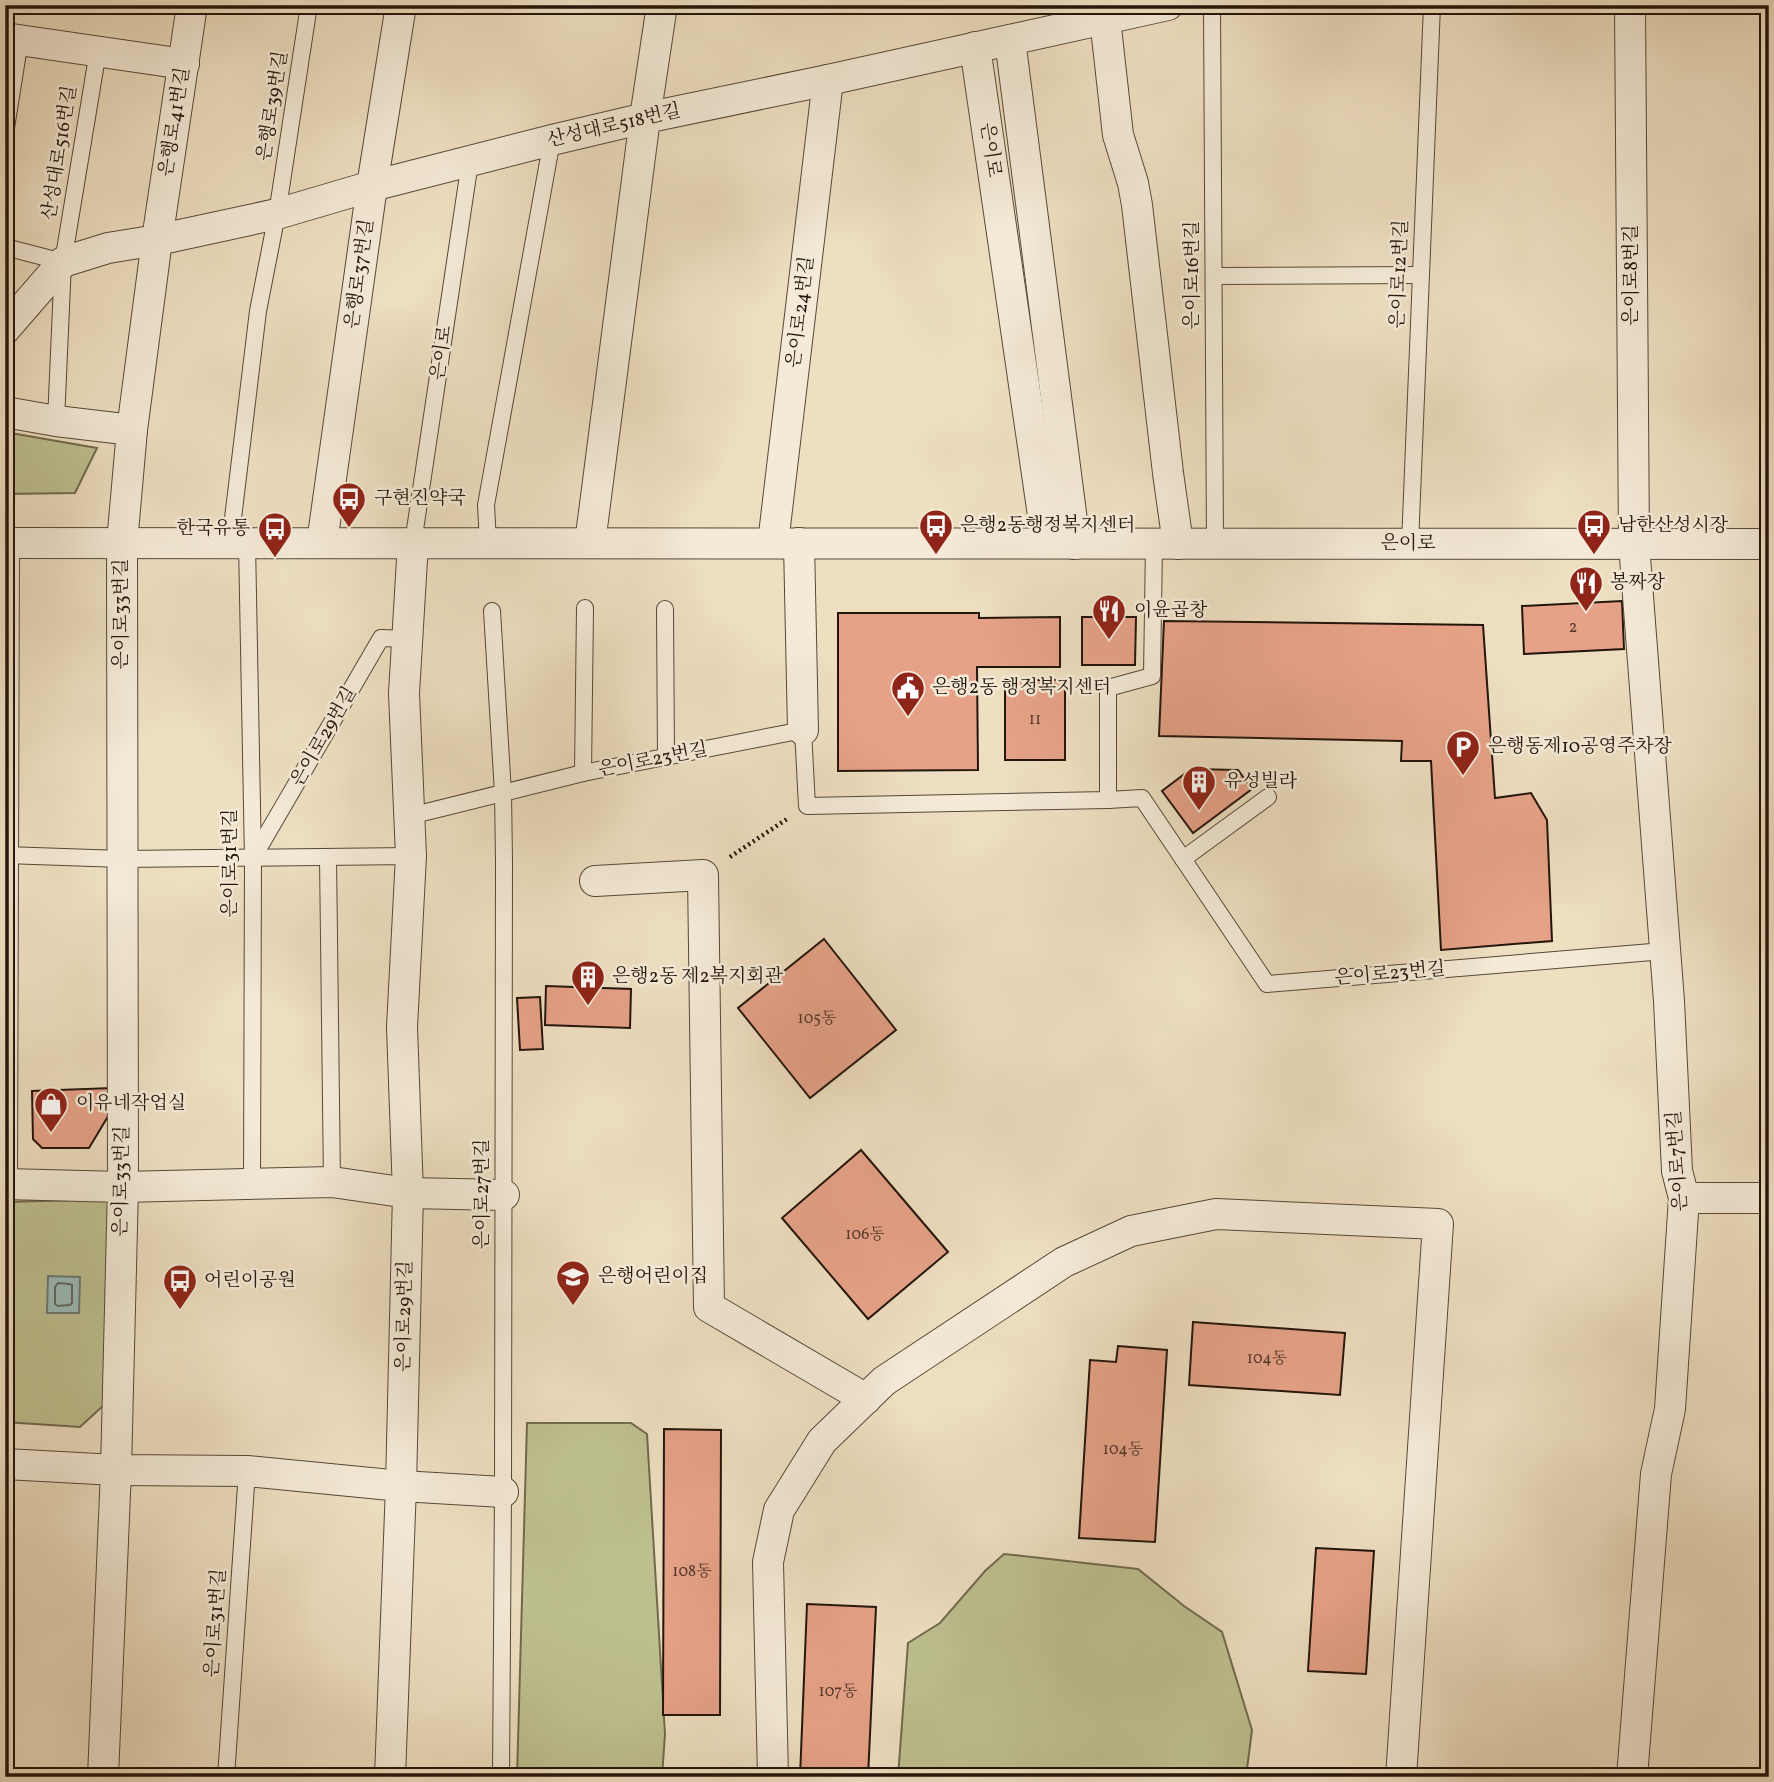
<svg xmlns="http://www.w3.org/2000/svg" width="1774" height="1782" viewBox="0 0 1774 1782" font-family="Vollkorn,'Noto Serif KR',serif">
  <rect width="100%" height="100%" fill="#eedfc1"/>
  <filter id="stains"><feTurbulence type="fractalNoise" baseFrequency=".00286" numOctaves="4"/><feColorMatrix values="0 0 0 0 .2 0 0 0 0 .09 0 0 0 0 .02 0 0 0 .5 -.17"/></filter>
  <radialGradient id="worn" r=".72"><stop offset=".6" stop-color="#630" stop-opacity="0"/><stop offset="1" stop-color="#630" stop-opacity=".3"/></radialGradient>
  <g fill="#bec090" stroke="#716a4e" stroke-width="2">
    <polygon points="5,432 97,448 75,493 5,494"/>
    <polygon points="116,1199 105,1404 80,1427 5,1422 5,1202"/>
    <polygon points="527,1423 631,1423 647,1434 665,1734 662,1777 517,1777"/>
    <polygon points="1004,1554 1138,1569 1184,1606 1222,1632 1252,1730 1246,1777 898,1777 908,1643 940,1623 985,1571"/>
  </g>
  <polygon fill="#9bbcb9" stroke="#6b7973" stroke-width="2" points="48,1276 80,1277 79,1313 47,1313"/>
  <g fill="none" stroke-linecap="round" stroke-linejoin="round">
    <polygon stroke="#606862" stroke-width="2" points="58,1283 69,1284 72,1285 72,1303 70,1305 58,1306 55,1304 55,1287"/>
  </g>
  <g fill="#e6a288" stroke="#24150b" stroke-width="2">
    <polygon points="1622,601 1624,649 1524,654 1522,606"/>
    <polygon points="838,613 979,613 979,618 1060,617 1060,667 977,667 978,770 838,771"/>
    <polygon points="1082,617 1136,617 1135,665 1082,665"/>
    <polygon points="1164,621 1483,625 1495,798 1531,793 1547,820 1552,941 1441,950 1431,761 1401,761 1402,741 1159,736"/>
    <rect x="1005" y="680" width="60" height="80"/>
    <polygon points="1191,769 1238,770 1252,789 1193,833 1162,791"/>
    <polygon points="824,939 896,1030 810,1098 738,1008"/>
    <polygon points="546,986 631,989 630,1028 545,1025"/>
    <polygon points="540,997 543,1049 520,1050 517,998"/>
    <polygon points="112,1088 113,1108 89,1148 42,1148 33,1139 32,1091"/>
    <polygon points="861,1150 948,1252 868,1319 782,1218"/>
    <polygon points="1193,1322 1345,1333 1340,1395 1189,1385"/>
    <polygon points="1118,1346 1167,1350 1155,1542 1079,1538 1090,1360 1116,1362"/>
    <polygon points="664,1429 721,1430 720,1715 663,1715"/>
    <polygon points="1316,1548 1374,1551 1366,1674 1308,1671"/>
    <polygon points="807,1604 876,1607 868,1777 800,1777"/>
  </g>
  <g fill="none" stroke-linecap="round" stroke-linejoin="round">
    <g stroke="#564838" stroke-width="18">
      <g id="service">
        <polyline points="1212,5 1215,544"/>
        <polyline points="5,134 20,40"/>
        <polyline points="5,247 63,262"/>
        <polyline points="1214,276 1421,275"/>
        <polyline points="56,421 63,262 98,51"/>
        <polyline points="230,543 258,311 277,214 309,5"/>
        <polyline points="247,543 253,859 252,1183"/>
        <polyline points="413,543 470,162"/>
        <polyline points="488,543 486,505 552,140"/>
        <polyline points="1410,544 1432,5"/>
        <polyline points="665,609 666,758"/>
        <polyline points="492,611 503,793 504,861 503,1492 501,1777"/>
        <polyline points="583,773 585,608"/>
        <polyline points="1108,800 1108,688 1152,676 1154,543"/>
        <polyline points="410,816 583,773 803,730 807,806 1108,800 1142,798 1267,984 1664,951"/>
        <polyline points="5,855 122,859 411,856"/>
        <polyline points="328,857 332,1182"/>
        <polyline points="253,858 381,638 407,639"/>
        <polyline points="1183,859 1268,797"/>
        <polyline points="9,1184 11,543"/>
        <polyline points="226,1777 247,1471"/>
      </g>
    </g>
    <g stroke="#564838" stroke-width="32">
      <g id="minor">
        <polyline points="1630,5 1634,544 1669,1001 1677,1171 1684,1198 1670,1409 1656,1474 1632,1777"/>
        <polyline points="1105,19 1118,135 1133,183 1137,205 1168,473 1178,544"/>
        <polyline points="5,38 184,64"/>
        <polyline points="1010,40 1075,544"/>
        <polyline points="975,47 1047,543"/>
        <polyline points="5,329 63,262 108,248 157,240 277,214 372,186 552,140 645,118 828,80 1168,5"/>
        <polyline points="5,412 56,421 132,430"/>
        <polyline points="5,543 1769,544"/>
        <polyline points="322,543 372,186 401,5"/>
        <polyline points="590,543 645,118 662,5"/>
        <polyline points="773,543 828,80"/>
        <polyline points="799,543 803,730"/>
        <polyline points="595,881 703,875 709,1307 866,1399"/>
        <polyline points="5,1184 123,1187 332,1182 408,1193 504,1195"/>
        <polyline points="1684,1198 1769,1198"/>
        <polyline points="5,1464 116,1470 247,1471 401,1486 503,1492"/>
        <polyline points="103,1777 116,1470 123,1187 122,543 132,430 157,240 192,5"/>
        <polyline points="390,1777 401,1486 408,1193 402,1027 411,856 404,693 413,543"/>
        <polyline points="773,1777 768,1562 779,1510 822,1441 884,1381 1064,1262 1131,1231 1216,1214 1438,1224 1401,1777"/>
      </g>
    </g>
    <polyline stroke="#24150b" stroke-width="4.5" stroke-dasharray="2 3.5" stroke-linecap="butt" points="730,857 787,819"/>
    <use href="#service" stroke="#f4ead7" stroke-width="16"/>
    <use href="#minor" stroke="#f4ead7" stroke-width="30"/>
  </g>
  <defs>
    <g id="bus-pin" transform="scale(1.75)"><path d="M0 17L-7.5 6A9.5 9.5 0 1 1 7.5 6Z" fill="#8f2418" stroke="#f4ead7"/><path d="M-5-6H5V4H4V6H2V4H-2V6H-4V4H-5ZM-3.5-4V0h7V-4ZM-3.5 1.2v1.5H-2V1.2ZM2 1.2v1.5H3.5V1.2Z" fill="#fff"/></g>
    <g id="restaurant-pin" transform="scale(1.75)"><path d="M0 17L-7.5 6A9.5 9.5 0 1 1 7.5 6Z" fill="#8f2418" stroke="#f4ead7"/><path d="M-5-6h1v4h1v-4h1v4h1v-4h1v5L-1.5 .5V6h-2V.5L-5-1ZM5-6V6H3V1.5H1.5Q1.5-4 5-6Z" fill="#fff"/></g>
    <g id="civic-pin" transform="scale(1.75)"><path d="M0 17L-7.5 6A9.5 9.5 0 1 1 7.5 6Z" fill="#8f2418" stroke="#f4ead7"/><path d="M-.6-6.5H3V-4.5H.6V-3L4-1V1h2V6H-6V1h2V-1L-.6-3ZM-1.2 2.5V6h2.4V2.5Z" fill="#fff"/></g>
    <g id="parking-pin" transform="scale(1.75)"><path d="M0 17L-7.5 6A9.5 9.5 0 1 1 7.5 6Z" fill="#8f2418" stroke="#f4ead7"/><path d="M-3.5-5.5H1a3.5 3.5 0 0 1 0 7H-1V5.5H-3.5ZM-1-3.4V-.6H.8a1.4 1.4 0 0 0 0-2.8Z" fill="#fff"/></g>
    <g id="building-pin" transform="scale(1.75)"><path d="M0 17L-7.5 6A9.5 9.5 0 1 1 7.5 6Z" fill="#8f2418" stroke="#f4ead7"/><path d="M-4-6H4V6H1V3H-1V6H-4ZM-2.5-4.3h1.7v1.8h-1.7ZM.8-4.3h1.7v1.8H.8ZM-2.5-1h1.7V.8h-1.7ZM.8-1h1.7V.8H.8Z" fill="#fff"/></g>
    <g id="shop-pin" transform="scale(1.75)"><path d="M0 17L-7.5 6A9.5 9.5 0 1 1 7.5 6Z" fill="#8f2418" stroke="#f4ead7"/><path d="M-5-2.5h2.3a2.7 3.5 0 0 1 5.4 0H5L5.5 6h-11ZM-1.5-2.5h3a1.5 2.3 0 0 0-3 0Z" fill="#fff"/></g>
    <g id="school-pin" transform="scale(1.75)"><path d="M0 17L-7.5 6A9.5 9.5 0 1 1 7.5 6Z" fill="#8f2418" stroke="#f4ead7"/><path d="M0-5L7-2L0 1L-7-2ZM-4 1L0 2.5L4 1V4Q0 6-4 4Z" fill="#fff"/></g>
  </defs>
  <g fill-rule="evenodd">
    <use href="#bus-pin" x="349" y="499"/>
    <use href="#bus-pin" x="936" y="526"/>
    <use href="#bus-pin" x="1594" y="526"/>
    <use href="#bus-pin" x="275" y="529"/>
    <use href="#restaurant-pin" x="1586" y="583"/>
    <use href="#restaurant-pin" x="1109" y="611"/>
    <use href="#civic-pin" x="908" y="688"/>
    <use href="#parking-pin" x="1463" y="747"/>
    <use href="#building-pin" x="1199" y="782"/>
    <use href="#building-pin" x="588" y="977"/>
    <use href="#shop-pin" x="51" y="1104"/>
    <use href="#school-pin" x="573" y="1277"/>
    <use href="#bus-pin" x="180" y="1281"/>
  </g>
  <g text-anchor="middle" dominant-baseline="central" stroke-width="5" stroke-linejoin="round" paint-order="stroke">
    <g font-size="16" fill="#54382a">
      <text x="1573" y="628">2</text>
      <text x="1035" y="720">11</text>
      <text x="817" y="1019">105동</text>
      <text x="865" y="1235">106동</text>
      <text x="1267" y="1359">104동</text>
      <text x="1123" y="1450">104동</text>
      <text x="692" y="1572">108동</text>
      <text x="838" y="1692">107동</text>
    </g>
    <g font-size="19" fill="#24150b" stroke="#f4ead7">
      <text transform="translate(273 106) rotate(-81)">은행로39번길</text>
      <text transform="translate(175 122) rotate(-81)">은행로41번길</text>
      <text transform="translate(614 126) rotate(-13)">산성대로518번길</text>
      <text transform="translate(990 150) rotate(82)">은이로</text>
      <text transform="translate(60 153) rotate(-81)">산성대로516번길</text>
      <text transform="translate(360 274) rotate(-82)">은행로37번길</text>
      <text transform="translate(1400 274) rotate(-88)">은이로12번길</text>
      <text transform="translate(1193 275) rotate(-90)">은이로16번길</text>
      <text transform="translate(1632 275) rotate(-90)">은이로8번길</text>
      <text transform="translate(801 312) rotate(-83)">은이로24번길</text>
      <text transform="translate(442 353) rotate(-82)">은이로</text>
      <text x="1408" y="544">은이로</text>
      <text transform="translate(122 614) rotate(-90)">은이로33번길</text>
      <text transform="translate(324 737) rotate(-60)">은이로29번길</text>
      <text transform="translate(653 760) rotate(-11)">은이로23번길</text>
      <text transform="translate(231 863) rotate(-90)">은이로31번길</text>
      <text transform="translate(1390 974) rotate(-5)">은이로23번길</text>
      <text transform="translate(1678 1161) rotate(-94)">은이로7번길</text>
      <text transform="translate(122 1181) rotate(-89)">은이로33번길</text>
      <text transform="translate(483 1194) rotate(-90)">은이로27번길</text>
      <text transform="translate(405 1316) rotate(-89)">은이로29번길</text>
      <text transform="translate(216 1623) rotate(-86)">은이로31번길</text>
    </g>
    <g font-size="19" fill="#24150b" stroke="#f4ead7" text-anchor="start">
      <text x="374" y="499">구현진약국</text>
      <text x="960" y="526">은행2동행정복지센터</text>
      <text x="1618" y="526">남한산성시장</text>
      <text x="250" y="529" text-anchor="end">한국유통</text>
      <text x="1610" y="583">봉짜장</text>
      <text x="1134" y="611">이윤곱창</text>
      <text x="932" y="688">은행2동 행정복지센터</text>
      <text x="1488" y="747">은행동제10공영주차장</text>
      <text x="1224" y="782">유성빌라</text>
      <text x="612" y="977">은행2동 제2복지회관</text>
      <text x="76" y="1104">이유네작업실</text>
      <text x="598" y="1277">은행어린이집</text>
      <text x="204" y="1281">어린이공원</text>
    </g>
  </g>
  <rect width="1774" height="1782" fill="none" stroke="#eedfc1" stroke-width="28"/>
  <rect x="7" y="7" width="1760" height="1768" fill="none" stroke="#24150b" stroke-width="3.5"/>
  <rect x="14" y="14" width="1746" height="1754" fill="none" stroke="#24150b" stroke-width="2"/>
  <rect width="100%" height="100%" filter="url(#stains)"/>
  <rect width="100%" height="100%" fill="url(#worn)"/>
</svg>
